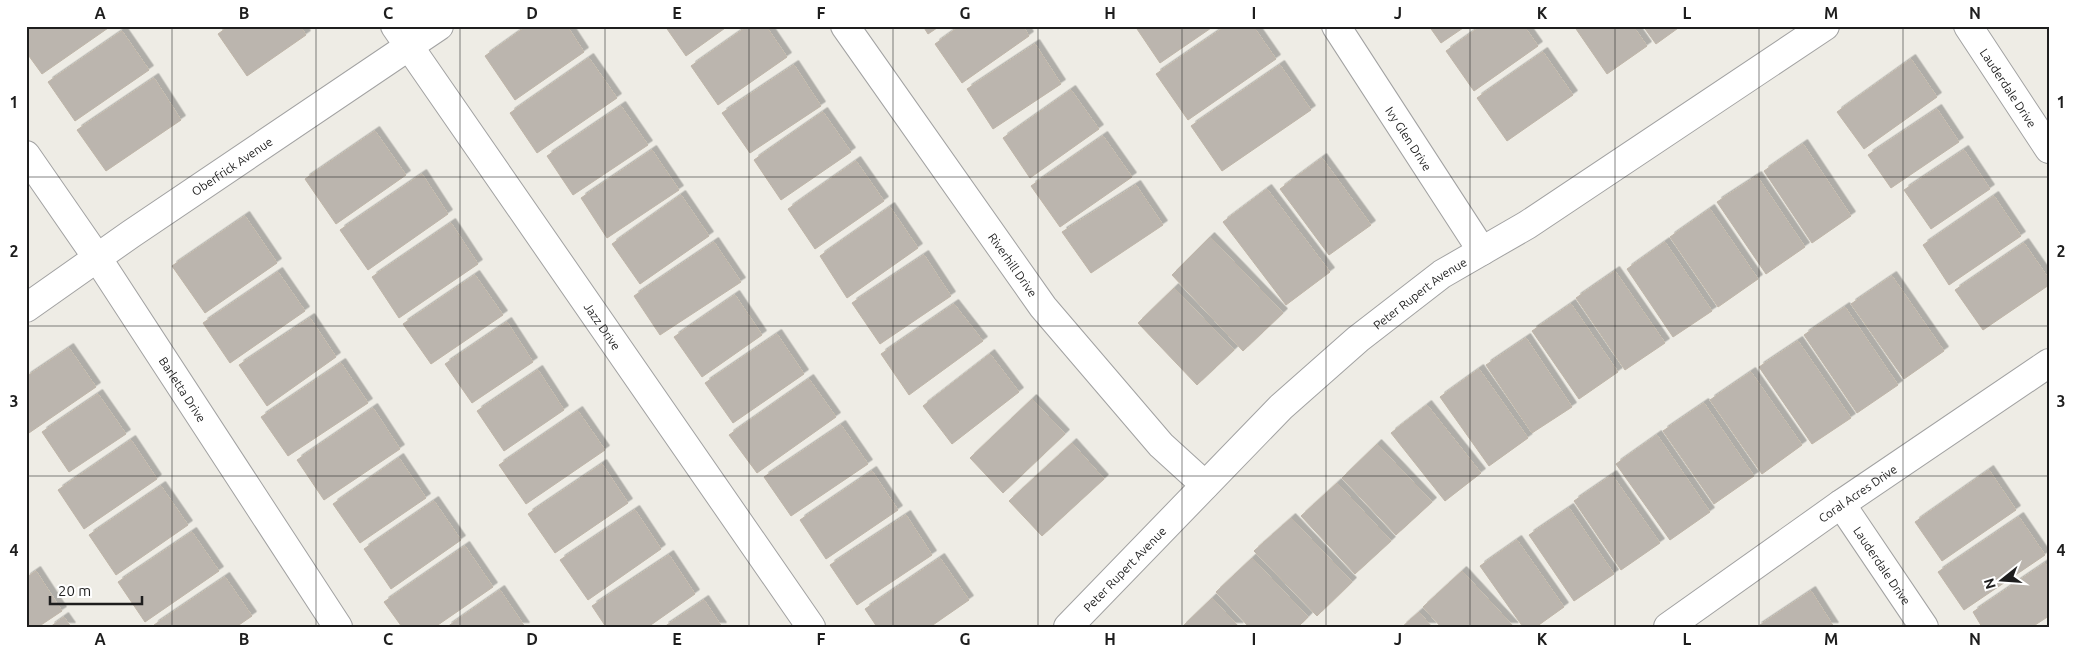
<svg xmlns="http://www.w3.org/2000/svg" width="2075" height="653" viewBox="0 0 2075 653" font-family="Ubuntu,sans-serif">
  <defs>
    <filter id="shadow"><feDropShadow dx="4.5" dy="-4.5" stdDeviation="0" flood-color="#0004"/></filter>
  </defs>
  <rect width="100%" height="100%" fill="#eeece5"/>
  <g fill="#bbb5ae" stroke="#bfb5a8" filter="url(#shadow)">
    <polygon points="26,26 111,26 42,74 26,52"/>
    <polygon points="229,26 300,26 306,35 247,76 218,34"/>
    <polygon points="527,26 567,26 584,52 515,100 485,56"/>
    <polygon points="665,26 728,26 686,56"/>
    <polygon points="748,26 766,26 787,57 718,105 691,66"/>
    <polygon points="923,26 940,26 928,34"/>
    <polygon points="960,26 1023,26 1029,36 962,83 935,44"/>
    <polygon points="1135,26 1214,26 1160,63"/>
    <polygon points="1226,26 1253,26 1276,59 1188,120 1156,74"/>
    <polygon points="1429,26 1466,26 1441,43"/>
    <polygon points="1481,26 1524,26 1538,46 1474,91 1446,51"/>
    <polygon points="1574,26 1633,26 1647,46 1607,74"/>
    <polygon points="1643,26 1681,26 1656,44"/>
    <polygon points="122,31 149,70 75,121 48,82"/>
    <polygon points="1035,44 1061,84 993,129 967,89"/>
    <polygon points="1543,52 1573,95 1507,141 1477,98"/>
    <polygon points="589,58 617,98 537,153 510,113"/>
    <polygon points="1911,59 1937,97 1864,149 1837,112"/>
    <polygon points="794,65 821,106 750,153 722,113"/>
    <polygon points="1280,65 1311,110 1222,171 1191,126"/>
    <polygon points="154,78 181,120 106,171 77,130"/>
    <polygon points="1071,90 1099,129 1030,178 1003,138"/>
    <polygon points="621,106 648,145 573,195 547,156"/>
    <polygon points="1937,109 1959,142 1891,188 1868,155"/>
    <polygon points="823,112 851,152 781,200 754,160"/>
    <polygon points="375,131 406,175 336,224 305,179"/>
    <polygon points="1103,136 1132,177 1060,227 1031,186"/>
    <polygon points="1803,144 1851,216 1812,243 1764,171"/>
    <polygon points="652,150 679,190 607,238 581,198"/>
    <polygon points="1964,150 1990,189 1931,229 1904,190"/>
    <polygon points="1322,158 1371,225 1329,255 1280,189"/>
    <polygon points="856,161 884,201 815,249 788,209"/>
    <polygon points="422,174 448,214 368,270 340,230"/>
    <polygon points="1757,176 1805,247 1766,274 1717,202"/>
    <polygon points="1136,185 1163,225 1091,273 1062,232"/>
    <polygon points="1267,189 1330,272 1286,305 1223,222"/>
    <polygon points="681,195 709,236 640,284 612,244"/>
    <polygon points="1994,196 2021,236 1949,285 1923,245"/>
    <polygon points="890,207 918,248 847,298 820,256"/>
    <polygon points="1710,209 1758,279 1718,307 1670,237"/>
    <polygon points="245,216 277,263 205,313 172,266"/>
    <polygon points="451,223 478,264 399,318 372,277"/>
    <polygon points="1210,237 1283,313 1243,351 1172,275"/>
    <polygon points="714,242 741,282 660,335 634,296"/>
    <polygon points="1665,242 1712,311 1673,337 1627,269"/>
    <polygon points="2024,243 2049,279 2049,285 1983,330 1955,290"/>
    <polygon points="924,255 951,296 880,344 852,303"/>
    <polygon points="1615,271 1665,343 1625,370 1576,298"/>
    <polygon points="278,272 305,311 230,363 203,323"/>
    <polygon points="475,275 503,315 431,364 403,324"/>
    <polygon points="1892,276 1944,351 1904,379 1851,304"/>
    <polygon points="1174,288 1234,350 1197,385 1138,323"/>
    <polygon points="735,295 762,335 702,377 674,337"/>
    <polygon points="954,304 983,341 909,395 881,354"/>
    <polygon points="1571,304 1618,372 1579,399 1532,331"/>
    <polygon points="1845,307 1898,385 1857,413 1804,335"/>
    <polygon points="310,318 336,357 267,406 239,365"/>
    <polygon points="507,322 533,362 472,403 445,364"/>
    <polygon points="777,334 804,374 733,423 705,383"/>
    <polygon points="1526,338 1572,407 1532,433 1486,365"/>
    <polygon points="1798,341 1851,418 1812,444 1759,367"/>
    <polygon points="69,348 96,387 26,435 26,377"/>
    <polygon points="990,354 1019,392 952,444 923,406"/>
    <polygon points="341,363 368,403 288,456 261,417"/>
    <polygon points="1479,369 1528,438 1489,466 1440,397"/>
    <polygon points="538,370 564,410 504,451 477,411"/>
    <polygon points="1751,372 1802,445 1762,474 1710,400"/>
    <polygon points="809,379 836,417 757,473 729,435"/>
    <polygon points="98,394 126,434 69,472 42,432"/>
    <polygon points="1032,399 1065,434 1003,493 970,458"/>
    <polygon points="1704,403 1754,476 1714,504 1663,431"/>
    <polygon points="1427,405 1481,473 1445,501 1391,433"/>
    <polygon points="373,408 400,449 324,500 297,460"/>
    <polygon points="578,411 605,450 526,504 499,465"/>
    <polygon points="841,425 868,464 791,516 764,477"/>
    <polygon points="1657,435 1710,512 1670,540 1616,464"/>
    <polygon points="131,440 157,479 84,529 58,490"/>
    <polygon points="1072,443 1104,479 1042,536 1009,501"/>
    <polygon points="1377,444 1432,502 1396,535 1342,478"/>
    <polygon points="399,458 426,498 360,543 333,504"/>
    <polygon points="602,464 628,503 555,553 528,514"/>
    <polygon points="1989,470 2016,510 1942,561 1915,522"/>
    <polygon points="872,471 898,510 826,559 800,520"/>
    <polygon points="1612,475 1660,543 1621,570 1574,501"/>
    <polygon points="1337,483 1391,541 1355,574 1301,516"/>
    <polygon points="161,486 188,525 116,575 89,535"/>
    <polygon points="434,501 461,540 391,589 364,549"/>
    <polygon points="1569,508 1614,574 1574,601 1529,535"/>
    <polygon points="635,510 661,549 588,600 560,560"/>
    <polygon points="906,515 932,555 857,605 830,565"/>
    <polygon points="2019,517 2045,555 1964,610 1938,572"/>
    <polygon points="1291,518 1352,582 1317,616 1254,551"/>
    <polygon points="192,532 219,571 145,622 118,582"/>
    <polygon points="1517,540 1564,607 1536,627 1523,627 1480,566"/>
    <polygon points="465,546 493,587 435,627 402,627 384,602"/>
    <polygon points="669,555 695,594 648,627 606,627 592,606"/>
    <polygon points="940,558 969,600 930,627 877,627 865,609"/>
    <polygon points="1252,558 1308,617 1298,627 1249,627 1216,592"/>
    <polygon points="2045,563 2049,568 2049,616 2032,627 1982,627 1973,612"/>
    <polygon points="36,571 62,611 38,627 26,627 26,578"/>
    <polygon points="1462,571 1514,627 1441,627 1423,607"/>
    <polygon points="225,577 252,616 236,627 154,627 154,625"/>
    <polygon points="500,590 525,627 447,627"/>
    <polygon points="1811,591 1834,627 1757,627"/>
    <polygon points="1212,598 1239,627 1182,627"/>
    <polygon points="704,600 722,627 664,627"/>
    <polygon points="1419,612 1432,627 1402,627"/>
    <polygon points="64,617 71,627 50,627"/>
  </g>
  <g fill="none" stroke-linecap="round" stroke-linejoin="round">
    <g stroke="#a2a2a2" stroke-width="30">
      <g id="minor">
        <path id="s1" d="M395,26L811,627"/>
        <path id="s2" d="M845,26L1043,307L1161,445L1205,485"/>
        <path id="s3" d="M1336,26L1482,251"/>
        <path id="s4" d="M1968,26L2049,149"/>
        <path id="s5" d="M26,155L98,259L338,627"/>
        <path id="s6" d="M26,308L131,234L439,26"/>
        <path id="s7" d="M1841,504L1924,627"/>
        <path id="s8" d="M1068,627L1281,407L1358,339L1442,274L1527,225L1825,26"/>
        <path id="s9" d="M1668,627L1841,504L2049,363"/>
      </g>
    </g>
    <use href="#minor" stroke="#fff" stroke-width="28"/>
  </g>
  <path fill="none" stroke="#1e1e1e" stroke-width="1" stroke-opacity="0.55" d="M172,26V627M316,26V627M460,26V627M605,26V627M749,26V627M893,26V627M1038,26V627M1182,26V627M1326,26V627M1470,26V627M1615,26V627M1759,26V627M1903,26V627M26,177H2049M26,326H2049M26,476H2049"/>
  <g text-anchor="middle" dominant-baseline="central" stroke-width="4" stroke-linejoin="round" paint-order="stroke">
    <g font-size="12" fill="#1e1e1e" stroke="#fff">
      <text stroke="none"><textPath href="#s4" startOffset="74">Lauderdale Drive</textPath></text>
      <text stroke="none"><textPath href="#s3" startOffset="134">Ivy Glen Drive</textPath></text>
      <text stroke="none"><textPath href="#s6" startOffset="250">Oberfrick Avenue</textPath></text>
      <text stroke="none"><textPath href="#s2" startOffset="292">Riverhill Drive</textPath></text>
      <text stroke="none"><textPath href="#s8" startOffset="486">Peter Rupert Avenue</textPath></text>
      <text stroke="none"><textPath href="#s1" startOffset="365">Jazz Drive</textPath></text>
      <text stroke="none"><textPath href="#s5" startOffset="282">Barletta Drive</textPath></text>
      <text stroke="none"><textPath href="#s9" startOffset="232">Coral Acres Drive</textPath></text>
      <text stroke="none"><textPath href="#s7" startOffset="74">Lauderdale Drive</textPath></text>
      <text stroke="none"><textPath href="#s8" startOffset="81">Peter Rupert Avenue</textPath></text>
    </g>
  </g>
  <rect width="2075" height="653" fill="none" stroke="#ffffff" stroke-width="55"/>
  <g transform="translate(2002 580) rotate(253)" stroke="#ffffff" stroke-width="4" paint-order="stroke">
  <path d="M0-4L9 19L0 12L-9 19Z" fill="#1e1e1e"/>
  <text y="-8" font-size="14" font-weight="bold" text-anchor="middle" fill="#1e1e1e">N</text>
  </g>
  <path d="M50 596v8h92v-8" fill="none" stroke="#1e1e1e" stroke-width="2.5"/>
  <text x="58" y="596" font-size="15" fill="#1e1e1e" stroke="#ffffff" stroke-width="4" paint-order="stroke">20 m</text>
  <rect x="28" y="28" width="2020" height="598" fill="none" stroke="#1e1e1e" stroke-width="2"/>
  <g font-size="16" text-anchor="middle" font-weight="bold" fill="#1e1e1e">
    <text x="100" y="19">A</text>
    <text x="244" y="19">B</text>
    <text x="388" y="19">C</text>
    <text x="532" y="19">D</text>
    <text x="677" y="19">E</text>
    <text x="821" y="19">F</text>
    <text x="965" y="19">G</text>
    <text x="1110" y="19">H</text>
    <text x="1254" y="19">I</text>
    <text x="1398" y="19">J</text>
    <text x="1542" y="19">K</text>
    <text x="1687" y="19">L</text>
    <text x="1831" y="19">M</text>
    <text x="1975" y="19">N</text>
    <text x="14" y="108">1</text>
    <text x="2061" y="108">1</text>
    <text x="14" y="257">2</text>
    <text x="2061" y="257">2</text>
    <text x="14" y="407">3</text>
    <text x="2061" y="407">3</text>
    <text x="14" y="556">4</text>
    <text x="2061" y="556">4</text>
    <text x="100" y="645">A</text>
    <text x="244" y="645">B</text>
    <text x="388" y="645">C</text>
    <text x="532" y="645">D</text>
    <text x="677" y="645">E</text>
    <text x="821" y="645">F</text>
    <text x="965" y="645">G</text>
    <text x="1110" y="645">H</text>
    <text x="1254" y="645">I</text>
    <text x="1398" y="645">J</text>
    <text x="1542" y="645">K</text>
    <text x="1687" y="645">L</text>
    <text x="1831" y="645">M</text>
    <text x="1975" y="645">N</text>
  </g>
</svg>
